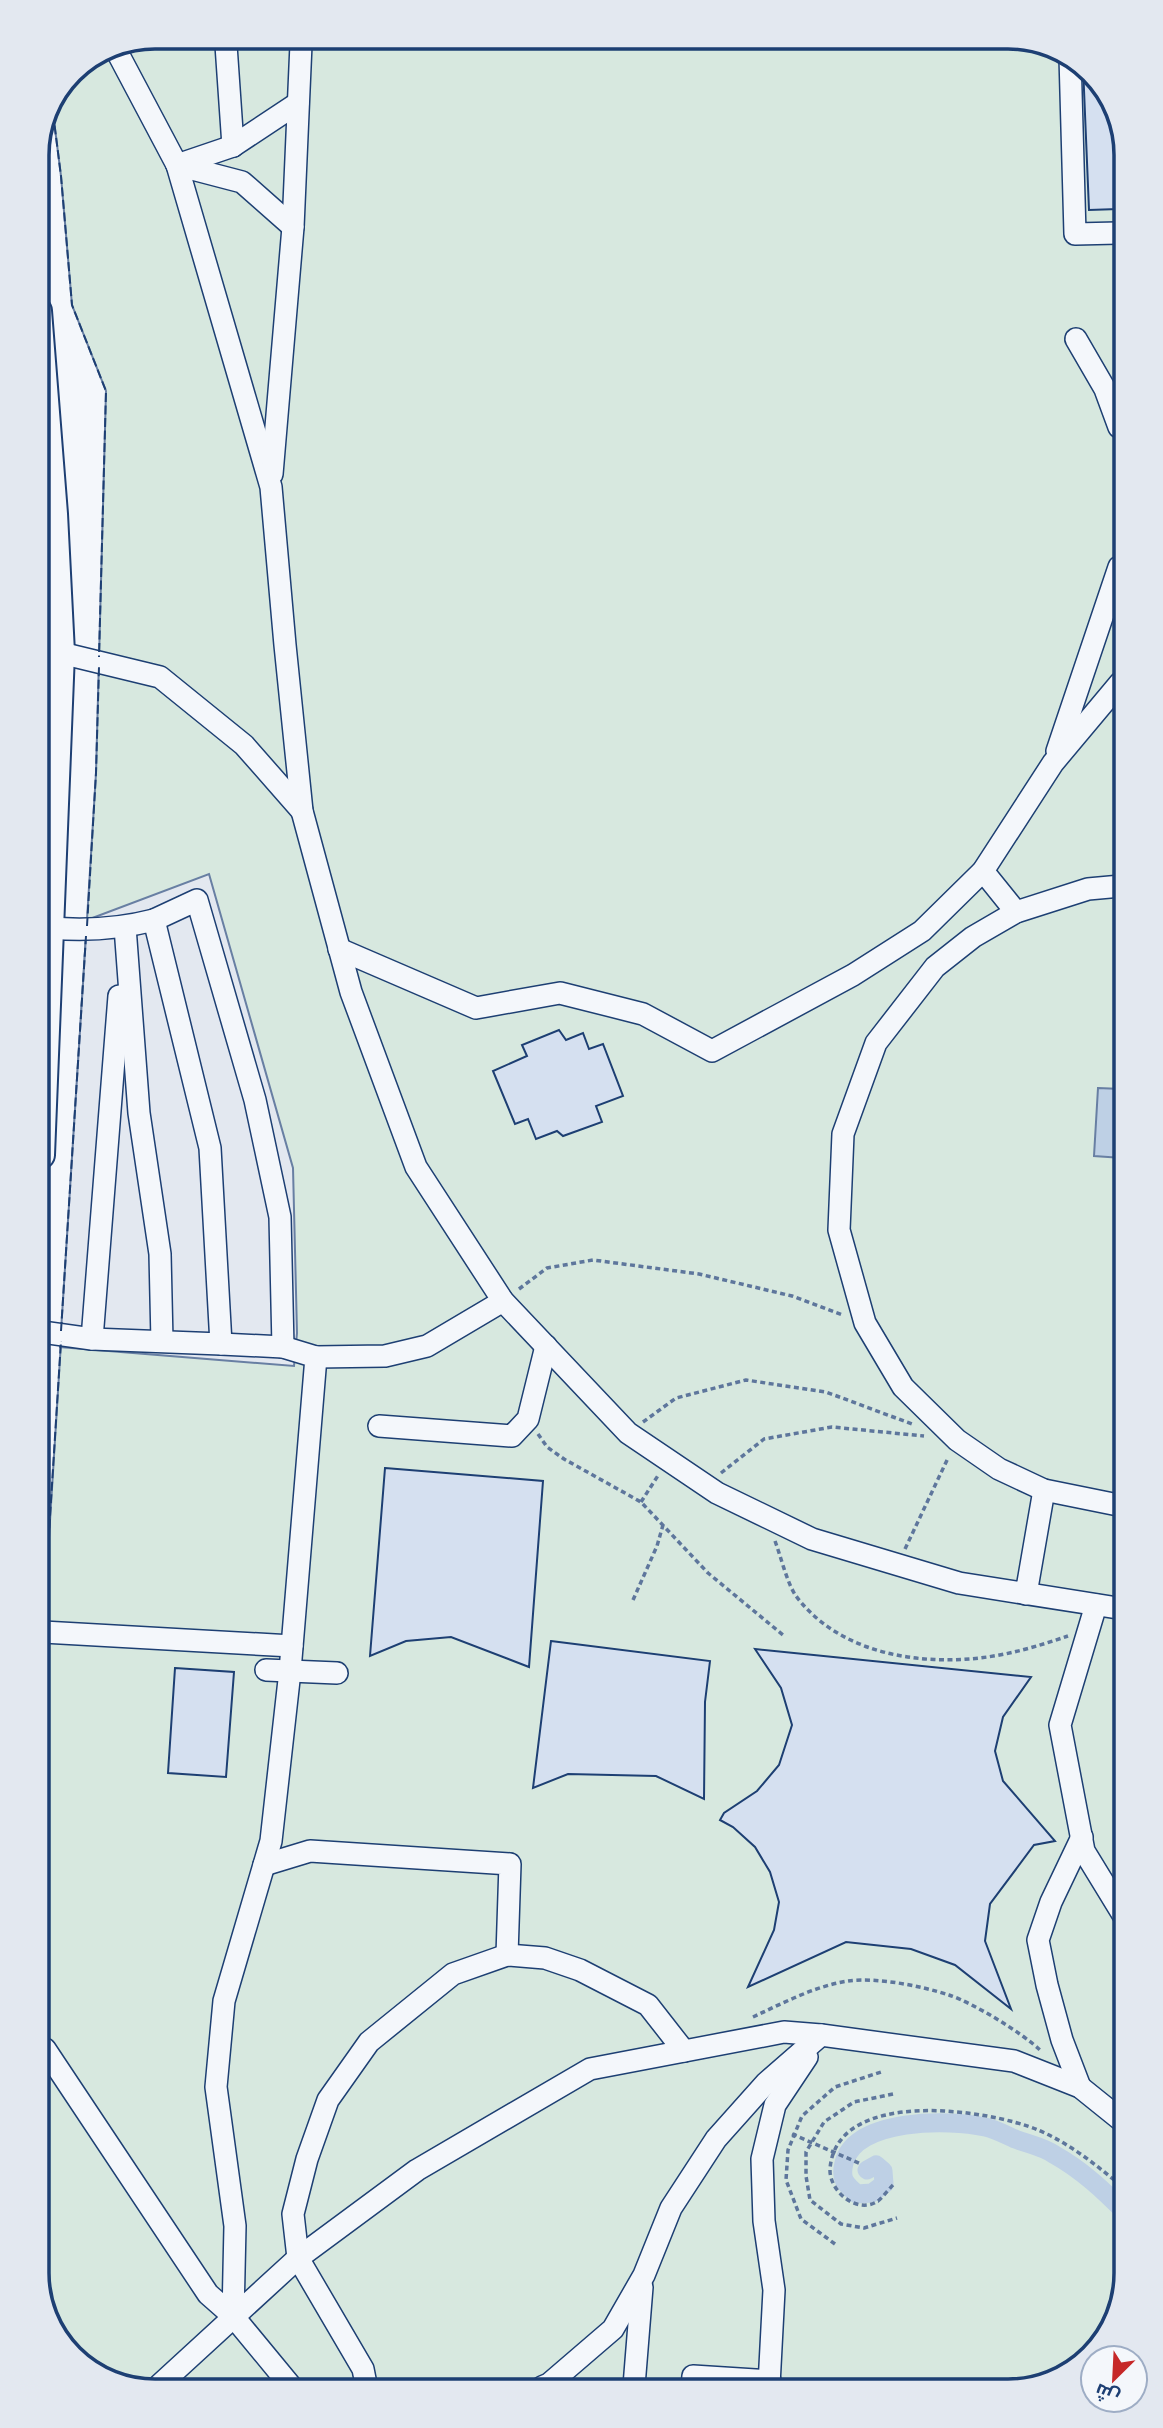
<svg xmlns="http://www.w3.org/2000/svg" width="1163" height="2428" viewBox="0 0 1163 2428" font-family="'Varela Round',Cairo,sans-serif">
  <rect width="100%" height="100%" fill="#f4f7fb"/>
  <g fill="#d7e8df" stroke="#687fa3" stroke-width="2">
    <polygon points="1016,37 1079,61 1117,110 1126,2273 1106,2339 1053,2382 148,2391 84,2367 46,2318 43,1635 96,773 106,391 72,305 61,176 53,113 72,71 110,46"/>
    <polygon points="38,481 47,576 44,582 39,585"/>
    <polygon points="39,640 43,643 48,656 40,829"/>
  </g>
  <polygon fill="#e3e8f0" stroke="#687fa3" stroke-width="2" points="209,874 293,1168 297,1333 294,1366 60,1347 87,920"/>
  <polygon fill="#bed0e5" stroke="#687fa3" stroke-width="2" points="1098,1088 1121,1089 1122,1158 1094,1156"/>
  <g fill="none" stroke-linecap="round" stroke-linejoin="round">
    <path stroke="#bed0e5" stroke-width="19" d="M867,2170L876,2165L883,2171L884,2184L872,2193L857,2194C845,2184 840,2179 844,2163C855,2118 950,2119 985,2127C995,2129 1006,2135 1015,2139C1028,2144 1044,2147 1055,2155C1082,2170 1104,2191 1126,2213"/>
  </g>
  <g fill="#d5e0f0" stroke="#1d3f73" stroke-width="2">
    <polygon points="1083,66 1117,110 1118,209 1089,210"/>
    <polygon points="559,1030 566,1040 583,1033 589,1049 603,1044 623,1096 596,1106 602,1122 563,1136 557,1131 536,1139 528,1119 515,1124 493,1071 527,1056 522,1045"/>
    <polygon points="385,1468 543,1481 529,1667 451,1637 406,1641 370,1656"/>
    <polygon points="551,1641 710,1661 705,1702 704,1799 656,1776 568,1774 533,1788"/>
    <polygon points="755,1649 1031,1677 1003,1717 995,1751 1003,1781 1055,1841 1034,1845 990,1904 985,1941 1011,2009 955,1965 911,1949 846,1942 748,1987 774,1930 779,1902 770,1872 755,1847 733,1827 720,1820 724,1813 757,1791 779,1765 792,1725 781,1688"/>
    <polygon points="175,1668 234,1672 226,1777 168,1773"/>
  </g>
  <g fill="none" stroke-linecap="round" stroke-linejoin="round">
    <g stroke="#1d3f73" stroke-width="24">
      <g id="minor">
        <polyline points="226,45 233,146"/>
        <polyline points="114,46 177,165 271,487 285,645 302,811 351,992 416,1167 503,1301 628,1433 717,1493 812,1539 959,1583 1124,1609"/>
        <polyline points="1070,57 1075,234 1118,233"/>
        <polyline points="177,165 233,146 298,103"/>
        <polyline points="177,165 242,182 293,227"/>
        <polyline points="1076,339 1105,389 1119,427"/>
        <polyline points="272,474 293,227 301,44"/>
        <polyline points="61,653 160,677 244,745 302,811"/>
        <polyline points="1057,751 1119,567"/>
        <polyline points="983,871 1016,912"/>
        <polyline points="1121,886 1088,889 1016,912 973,937 935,967 876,1043 843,1134 839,1230 865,1323 903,1387 957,1440 999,1469 1044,1490 1123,1506"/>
        <polyline points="154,920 197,900 255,1100 280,1217 283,1347"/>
        <polyline points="125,927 139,1113 160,1254 162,1341"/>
        <polyline points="339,949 476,1008 560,993 643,1014 712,1051 853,975 922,931 983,871 1053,763 1120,683"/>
        <path d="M42,1332L92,1339L221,1344L210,1148L154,920C119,929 87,931 51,928"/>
        <polyline points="92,1339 119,996"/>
        <polyline points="221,1344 283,1347 316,1357 290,1671 271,1841 224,2001 216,2087 235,2226 233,2316"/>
        <polyline points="316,1357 385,1356 427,1346 503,1301"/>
        <polyline points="379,1426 512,1436 528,1419 546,1346"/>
        <polyline points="1026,1594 1044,1490"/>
        <polyline points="1096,1605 1060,1725 1084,1851 1125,1918"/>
        <polyline points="43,1632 292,1646"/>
        <polyline points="266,1670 337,1673"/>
        <polyline points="264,1865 310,1851 510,1864 507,1955"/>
        <polyline points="45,2049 208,2294 233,2316 294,2390"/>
        <polyline points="1080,2087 1062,2040 1047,1985 1038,1940 1051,1902 1082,1837"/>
        <polyline points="769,2385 774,2290 764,2221 762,2159 775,2105 807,2057"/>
        <polyline points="634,2386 642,2287"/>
        <polyline points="692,2386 693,2376 770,2381"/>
        <polyline points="542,2387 549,2384 613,2329 644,2275 671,2208 716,2139 766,2083 821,2035"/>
        <polyline points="367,2389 363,2369 298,2258 293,2214 307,2159 328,2100 369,2042 453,1974 507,1955 545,1958 580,1970 648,2005 684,2051"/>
        <polyline points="153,2391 298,2258 417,2170 590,2069 784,2032 821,2035 1014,2061 1080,2087 1126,2124"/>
      </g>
    </g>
    <g stroke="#1d3f73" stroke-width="30">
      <polyline id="major" points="38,311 54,514 61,653 41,1155"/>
    </g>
    <g stroke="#5e769c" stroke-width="3.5" stroke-dasharray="5 3.5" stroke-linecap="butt">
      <polyline points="519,1289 547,1268 593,1260 699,1274 792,1296 843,1315"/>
      <polyline points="643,1422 676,1398 746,1380 826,1392 912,1424"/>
      <polyline points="538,1434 547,1447 564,1459 641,1502 708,1573 783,1635"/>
      <polyline points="721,1473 764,1439 832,1427 924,1436"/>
      <polyline points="641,1502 659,1474"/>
      <path d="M775,1541C781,1557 787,1583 796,1596C846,1663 947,1670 1022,1650C1038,1646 1053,1641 1068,1636"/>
      <polyline points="905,1549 948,1458"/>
      <polyline points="633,1600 657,1546 663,1525"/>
      <path d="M753,2017C783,2003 815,1986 848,1981C876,1977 922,1986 949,1995C973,2003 1021,2032 1040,2050"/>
      <polyline points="893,2094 854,2102 824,2122 806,2152 806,2176 810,2200 841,2224 864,2228 897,2218"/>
      <polyline points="792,2134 861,2164"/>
      <path d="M893,2185C888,2190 883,2197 878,2201C857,2215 829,2191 830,2169C836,2087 988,2109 1038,2130C1071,2144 1099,2167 1126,2190"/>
      <polyline points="835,2244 801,2219 786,2180 788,2150 802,2116 835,2087 881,2072"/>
    </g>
    <use href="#minor" stroke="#f4f7fb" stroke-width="21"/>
    <use href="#major" stroke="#f4f7fb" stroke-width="26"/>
    <g stroke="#1d3f73" stroke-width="2" stroke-dasharray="9 3.5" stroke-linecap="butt">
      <polyline points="53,113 61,176 72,305 106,391 99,657"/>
      <polyline points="87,926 96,773 99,667"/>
      <polyline points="61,1331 86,936"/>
      <polyline points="43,1628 61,1341"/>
    </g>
  </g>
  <path d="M0 0H1163V2428H0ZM155 49H1008A106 106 0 0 1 1114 155V2273A106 106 0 0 1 1008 2379H155A106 106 0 0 1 49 2273V155A106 106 0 0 1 155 49Z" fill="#e3e8f0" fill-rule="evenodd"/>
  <path fill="none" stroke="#1d3f73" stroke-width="3.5" d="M155 49H1008A106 106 0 0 1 1114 155V2273A106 106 0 0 1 1008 2379H155A106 106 0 0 1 49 2273V155A106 106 0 0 1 155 49Z"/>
  <g transform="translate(1114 2379) rotate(204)"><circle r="33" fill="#f4f7fb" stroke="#9eadc5" stroke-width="2"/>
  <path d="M0-5L12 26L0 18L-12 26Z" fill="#c62828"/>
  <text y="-10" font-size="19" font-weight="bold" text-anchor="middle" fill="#1d3f73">ش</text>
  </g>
</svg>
